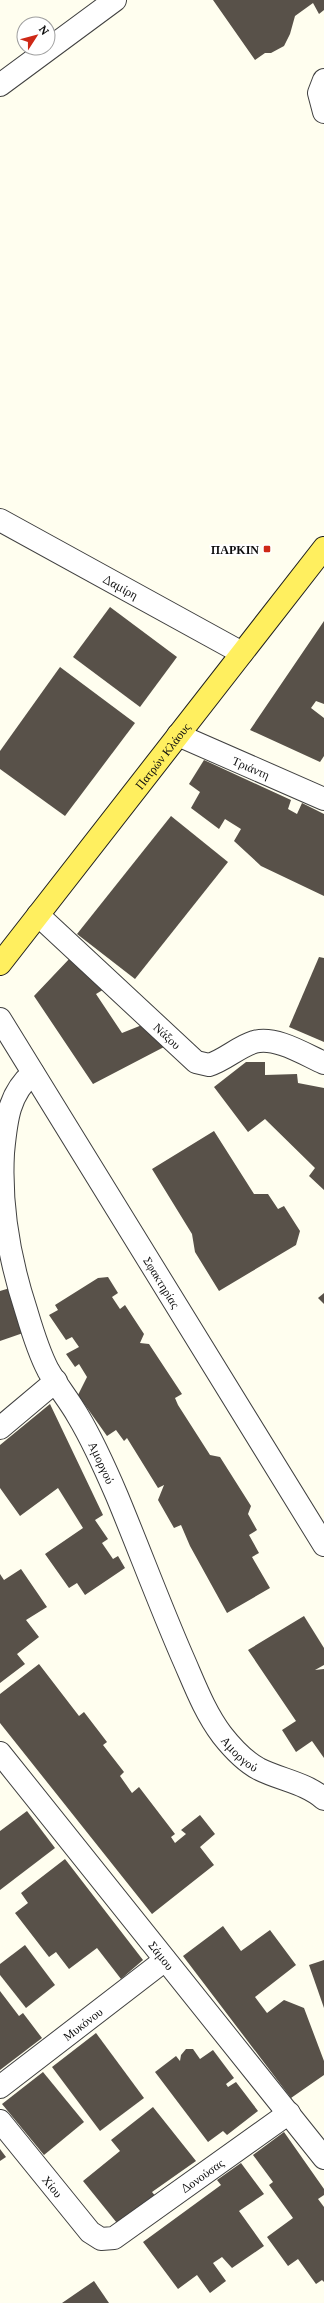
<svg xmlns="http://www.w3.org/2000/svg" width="324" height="2303" viewBox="0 0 324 2303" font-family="Lora,serif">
  <rect width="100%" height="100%" fill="#fffeef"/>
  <g fill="#585149">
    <polygon points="213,0 324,0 324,10 319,14 313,3 295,16 290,34 284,46 271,53 265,53 255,60"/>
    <polygon points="110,607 177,657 140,707 73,657"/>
    <polygon points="324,621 324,704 316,701 311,708 324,718 324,756 320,762 250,730"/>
    <polygon points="60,667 135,723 65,816 0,769 0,751"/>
    <polygon points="204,760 291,800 288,809 297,814 302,803 324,814 324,896 261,866 234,841 241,829 225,819 219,829 191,808 200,792 189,784"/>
    <polygon points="171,816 228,862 135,979 77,934"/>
    <polygon points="71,957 106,988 96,994 122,1033 142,1025 164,1047 93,1084 34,996"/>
    <polygon points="319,957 324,958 324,1042 289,1027"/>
    <polygon points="246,1062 265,1062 265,1075 297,1074 298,1083 324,1088 324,1190 309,1176 315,1168 265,1119 248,1132 214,1087"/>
    <polygon points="214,1131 254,1194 268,1194 278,1209 284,1206 300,1231 296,1245 219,1291 195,1252 192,1234 152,1169"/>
    <polygon points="108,1277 118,1293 112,1297 120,1309 125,1305 144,1334 140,1343 149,1344 182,1394 175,1398 178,1405 210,1455 220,1457 251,1506 248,1514 257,1530 249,1535 259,1553 252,1557 270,1588 227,1613 190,1546 181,1525 174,1528 158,1500 164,1485 158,1488 127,1438 124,1441 116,1430 107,1436 78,1395 87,1377 79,1364 75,1367 66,1354 79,1347 72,1337 66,1340 49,1315 58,1310 55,1305 98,1278"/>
    <polygon points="10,1288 26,1332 0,1341 0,1291"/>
    <polygon points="324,1293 324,1304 318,1298"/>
    <polygon points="50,1404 103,1515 95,1520 108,1539 102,1543 113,1559 118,1556 125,1568 85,1595 77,1583 69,1588 45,1554 83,1528 58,1488 20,1516 0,1488 0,1445"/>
    <polygon points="21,1569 47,1607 26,1620 39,1637 17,1654 25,1664 0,1683 0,1574 4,1580"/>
    <polygon points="304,1616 324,1648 324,1665 315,1670 324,1669 324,1758 312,1741 296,1752 282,1730 296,1721 248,1650"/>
    <polygon points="39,1664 79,1716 84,1712 107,1742 103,1745 124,1772 120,1776 132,1793 139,1787 175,1834 171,1837 175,1843 186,1834 181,1830 200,1815 215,1834 200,1847 214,1865 152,1914 0,1723 0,1694"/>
    <polygon points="27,1811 55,1848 0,1890 0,1831"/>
    <polygon points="65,1859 143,1960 121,1979 97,1948 69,1969 56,1952 49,1957 15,1913 28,1903 21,1893"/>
    <polygon points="223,1926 241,1951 270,1930 296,1965 255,1997 267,2013 284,2000 304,2008 324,2061 324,2075 291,2098 183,1956"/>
    <polygon points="25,1945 55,1985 26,2008 0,1975 0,1964"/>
    <polygon points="324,1960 324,2008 309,1965"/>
    <polygon points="0,1991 19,2016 23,2013 42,2038 0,2070"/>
    <polygon points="96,2033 144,2098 100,2131 52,2067"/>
    <polygon points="186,2049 193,2049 200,2059 213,2050 234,2078 226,2084 228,2087 236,2082 258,2111 227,2135 223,2131 208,2142 155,2072 176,2056 180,2061 181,2055"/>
    <polygon points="43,2072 84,2122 44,2155 2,2104"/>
    <polygon points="153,2107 196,2161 152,2192 157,2198 121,2228 83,2181 120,2151 111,2140"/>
    <polygon points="284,2132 324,2189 324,2195 318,2199 324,2207 324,2282 322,2280 316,2284 298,2259 288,2266 267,2237 293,2218 269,2185 273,2182 253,2155"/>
    <polygon points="0,2149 6,2157 0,2161"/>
    <polygon points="241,2163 264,2194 239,2211 264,2246 232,2268 222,2257 213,2263 226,2281 210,2293 197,2275 178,2289 143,2242 221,2185 217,2180"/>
    <polygon points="94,2281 109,2303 62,2303"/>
  </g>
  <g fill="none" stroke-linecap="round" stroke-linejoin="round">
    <g stroke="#414141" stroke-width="24">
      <g id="minor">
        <polyline points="324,80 319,93 324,112"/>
        <polyline points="0,85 115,0"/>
        <path id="s1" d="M0,520L242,653"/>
        <path id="s2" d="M178,735L324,799"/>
        <path id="s3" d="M38,915L196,1062L209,1065C225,1060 238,1047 254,1042C276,1036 304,1054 324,1063"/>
        <path id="s4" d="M0,1019L324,1545"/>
        <path id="s5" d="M33,1073C8,1094 6,1122 3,1153C0,1208 9,1258 26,1310C32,1330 38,1351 48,1370C57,1386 69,1400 78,1416C93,1441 105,1468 117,1496C139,1549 159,1603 182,1656C194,1683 204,1711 222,1735C233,1749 244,1761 259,1769C281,1780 306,1783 324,1799"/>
        <polyline points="0,1428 56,1381"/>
        <path id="s6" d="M0,1753L324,2158"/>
        <path id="s7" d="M0,2087L165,1960"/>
        <path id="s8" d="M0,2121L90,2232L101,2239L114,2238L289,2113"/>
      </g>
    </g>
    <g stroke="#1f1f1f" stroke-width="24">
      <g id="major">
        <path id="s9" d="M0,964L324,548"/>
      </g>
    </g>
    <use href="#minor" stroke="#fff" stroke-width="22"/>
    <use href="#major" stroke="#ffef5f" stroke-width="22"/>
  </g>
  <rect fill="#ce2816" stroke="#fff" stroke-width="1.5" x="263" y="545" width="8" height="8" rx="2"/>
  <g text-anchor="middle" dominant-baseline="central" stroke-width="4" stroke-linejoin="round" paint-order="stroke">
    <g font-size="12" font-weight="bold" fill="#0e0e0e" stroke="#fff" text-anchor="end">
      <text x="259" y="549">ΠΑΡΚΙΝ</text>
    </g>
    <g font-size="12" fill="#0e0e0e" stroke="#fff">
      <text stroke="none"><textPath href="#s1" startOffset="138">Δαμίρη</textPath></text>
      <text stroke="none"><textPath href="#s9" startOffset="264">Πατρών Κλάους</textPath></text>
      <text stroke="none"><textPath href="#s2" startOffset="80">Τριάντη</textPath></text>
      <text stroke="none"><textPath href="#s3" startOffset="177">Νάξου</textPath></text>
      <text stroke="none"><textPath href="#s4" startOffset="309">Σφακτηρίας</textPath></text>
      <text stroke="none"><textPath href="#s5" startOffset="419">Αμοργού</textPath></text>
      <text stroke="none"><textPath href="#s5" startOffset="743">Αμοργού</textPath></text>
      <text stroke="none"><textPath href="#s6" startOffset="259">Σάμου</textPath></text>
      <text stroke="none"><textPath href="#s7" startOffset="104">Μυκόνου</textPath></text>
      <text stroke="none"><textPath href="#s8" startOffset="277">Δονούσας</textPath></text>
      <text stroke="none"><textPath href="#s8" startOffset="84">Χίου</textPath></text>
    </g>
  </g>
  <g transform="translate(36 36) rotate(54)"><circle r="19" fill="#ffffff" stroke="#9f9f9f"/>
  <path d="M0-3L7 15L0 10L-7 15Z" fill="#ce2816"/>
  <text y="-6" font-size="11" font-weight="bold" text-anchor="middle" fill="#0e0e0e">N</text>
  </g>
</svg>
